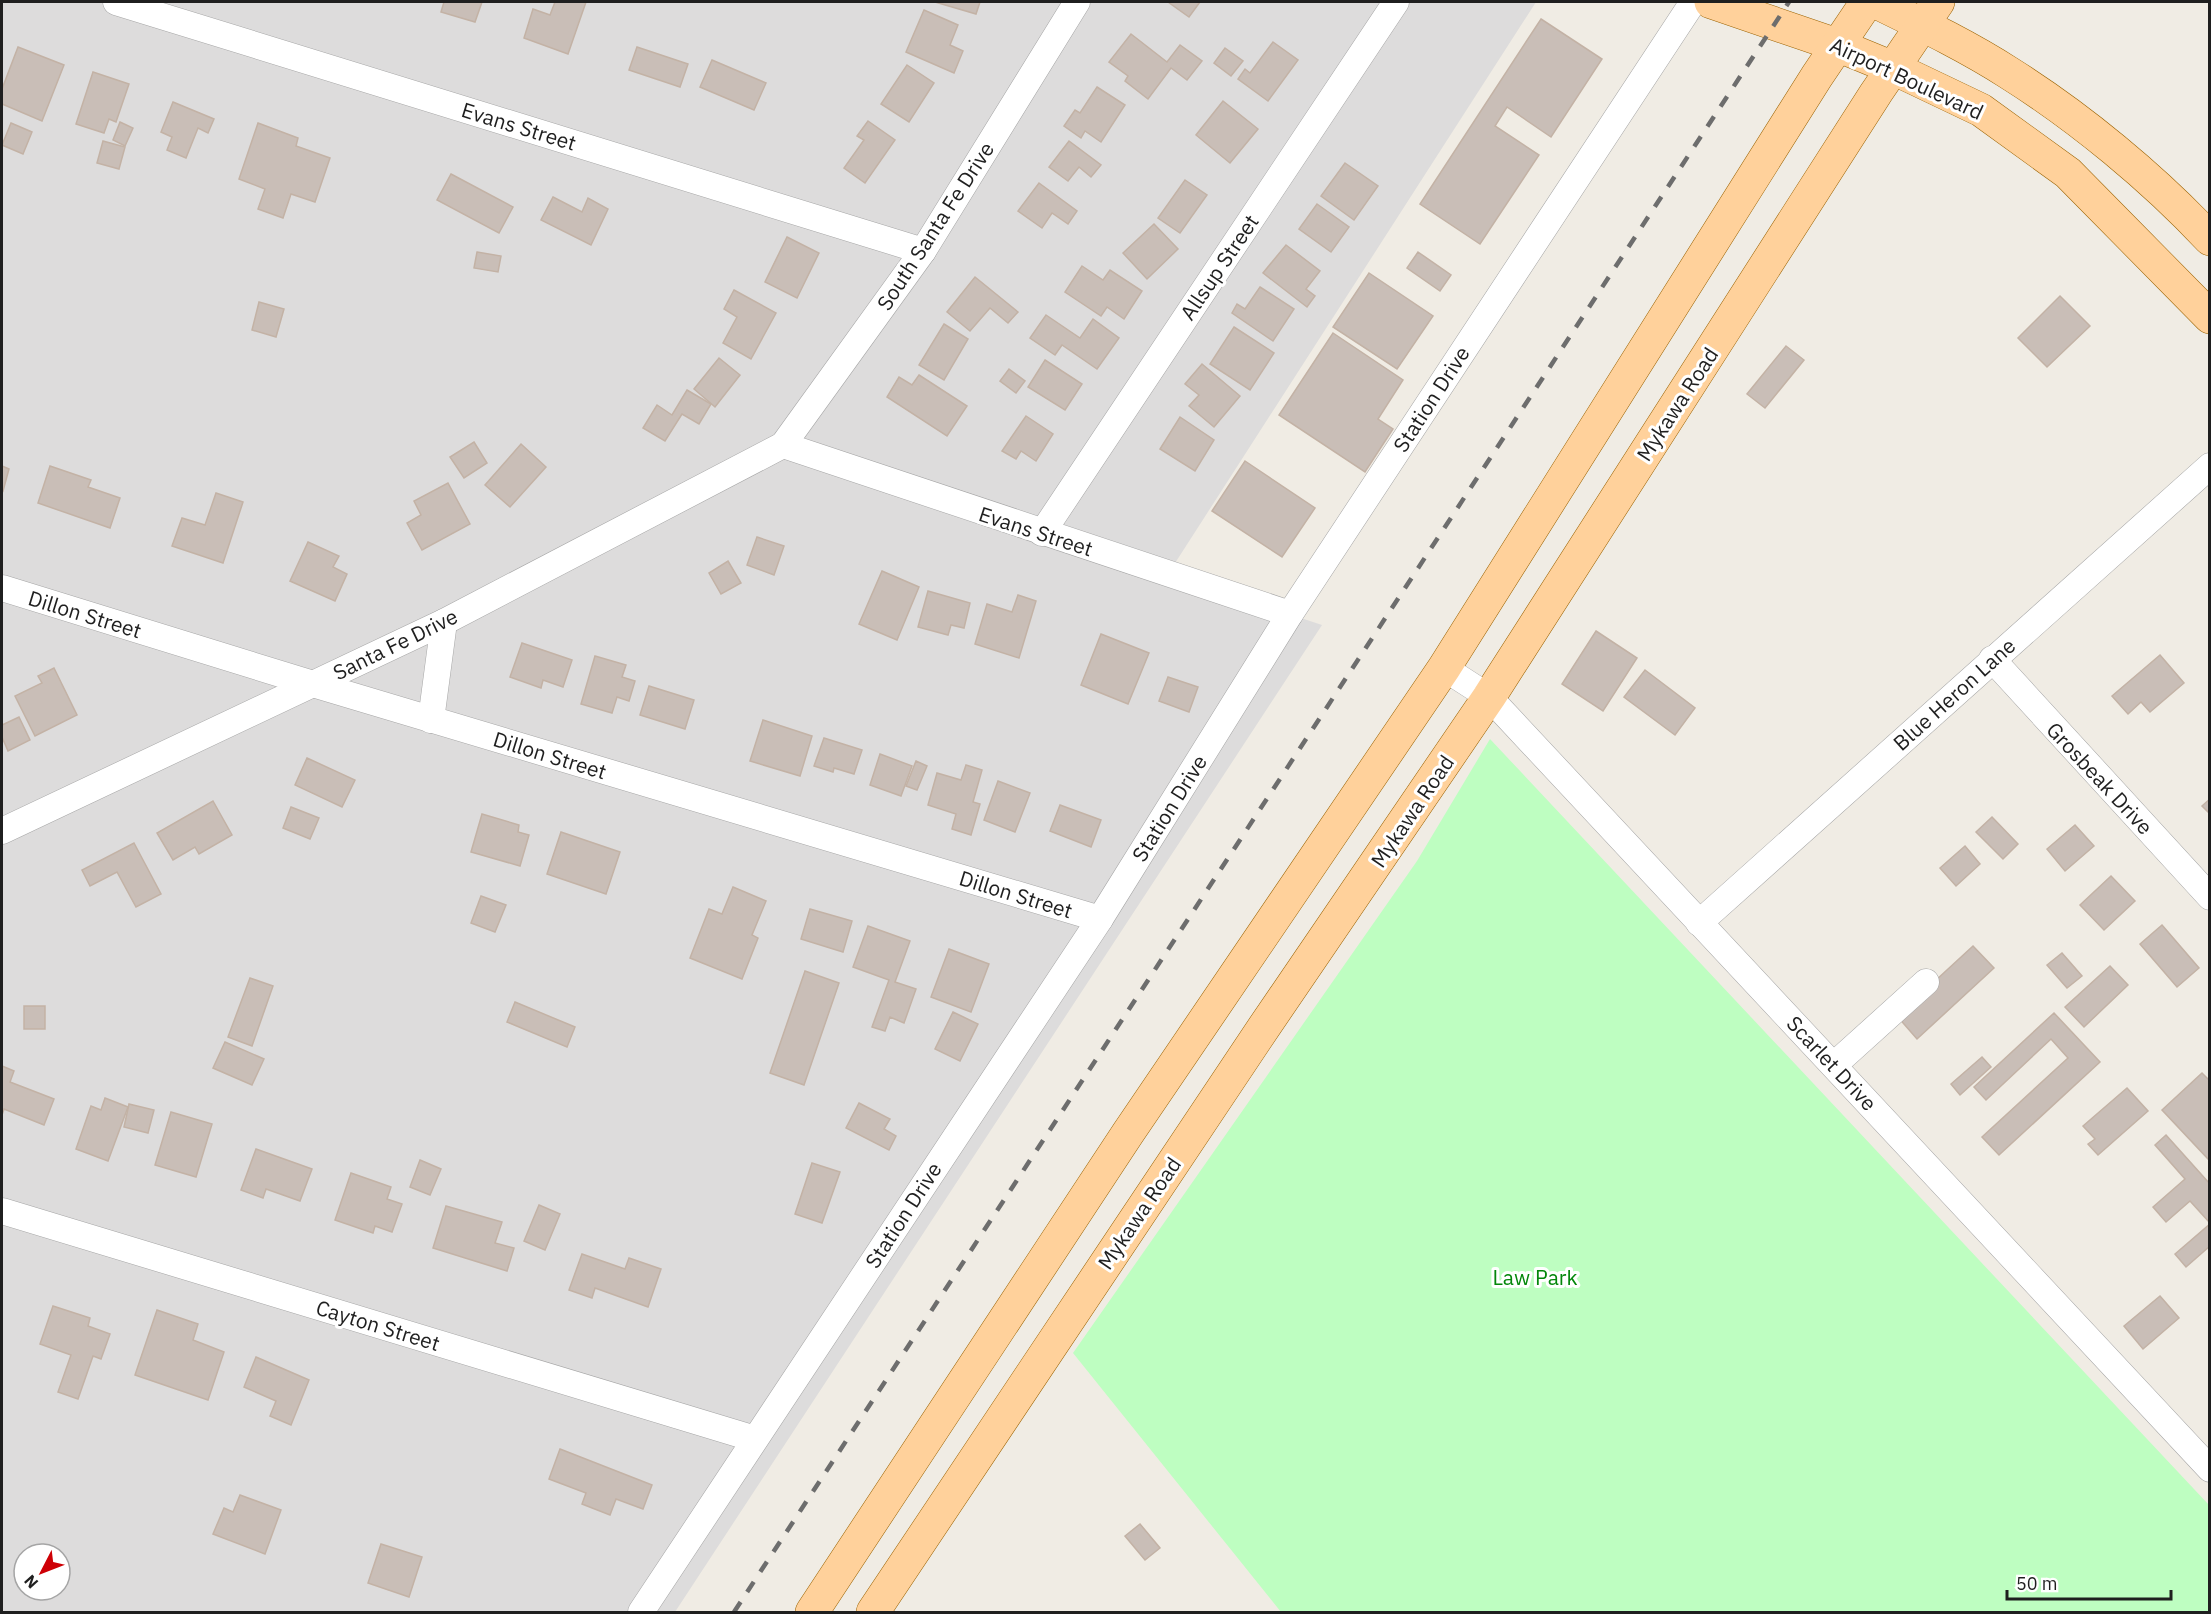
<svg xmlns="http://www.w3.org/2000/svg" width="2211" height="1614" viewBox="0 0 2211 1614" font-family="'IBM Plex Sans',sans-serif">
  <rect width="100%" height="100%" fill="#f0ece4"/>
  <path fill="#dddcdc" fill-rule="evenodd" d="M2,2H1536L1168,574L1322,625L675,1612H2ZM24,1554H60V1590H24Z"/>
  <polygon fill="#befec1" points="1490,739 2209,1505 2209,1612 1281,1612 1073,1353 1417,861"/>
  <g fill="#c9beb7" stroke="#c3b2a5" stroke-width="1.5">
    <polygon points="444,2 482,2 475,22 441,12"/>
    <polygon points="555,2 586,2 568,54 524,38 533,9 550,15"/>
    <polygon points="935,2 980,2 976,14"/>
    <polygon points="1168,2 1200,2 1189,17"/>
    <polygon points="924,10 958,25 950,45 963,51 954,73 906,52"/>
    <polygon points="1541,19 1602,59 1551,137 1507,107 1495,126 1539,155 1480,244 1420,204"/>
    <polygon points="1131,34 1167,62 1180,45 1202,61 1187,80 1171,68 1148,99 1125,81 1128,76 1109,62"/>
    <polygon points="1273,42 1298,60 1268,101 1238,79 1245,69 1250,73"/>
    <polygon points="18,47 64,65 42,121 2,104 2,89"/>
    <polygon points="637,47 688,64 680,87 629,70"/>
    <polygon points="1225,48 1243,61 1231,76 1214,63"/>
    <polygon points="712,60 766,83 754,110 700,87"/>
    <polygon points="907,65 934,83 909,122 881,104"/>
    <polygon points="93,72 129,84 116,122 109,119 104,133 76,124"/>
    <polygon points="1097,87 1125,105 1101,142 1085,131 1081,138 1064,126 1075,110 1080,113"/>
    <polygon points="1223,101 1258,129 1230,163 1196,135"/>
    <polygon points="173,102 214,119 208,133 198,128 186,158 167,150 172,137 161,132"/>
    <polygon points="868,121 895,140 865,183 844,168 864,140 857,136"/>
    <polygon points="120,122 133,128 125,146 113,140"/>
    <polygon points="11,123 32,132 23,154 2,145"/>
    <polygon points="258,123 298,138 296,146 330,158 315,202 291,194 283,218 258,209 265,189 239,179"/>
    <polygon points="103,141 125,147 119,169 97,163"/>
    <polygon points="1069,141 1101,165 1091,177 1079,167 1068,181 1049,167"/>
    <polygon points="1345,163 1378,186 1354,220 1321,196"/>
    <polygon points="451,174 513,207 499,233 437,200"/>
    <polygon points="1185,180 1207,195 1180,233 1158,218"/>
    <polygon points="1039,183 1077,211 1068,224 1052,213 1042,228 1018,211"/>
    <polygon points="553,197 582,212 588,198 608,209 591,245 541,220"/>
    <polygon points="1317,204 1349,227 1331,252 1299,229"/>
    <polygon points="1154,224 1178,249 1147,279 1123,253"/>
    <polygon points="787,237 819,253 797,298 765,282"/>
    <polygon points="1286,245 1320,271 1306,289 1315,296 1307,307 1263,273"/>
    <polygon points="477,252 501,256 498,272 474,268"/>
    <polygon points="1418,252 1451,275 1440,291 1407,268"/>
    <polygon points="1082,266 1103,280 1110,270 1142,291 1124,319 1107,307 1101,316 1065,292"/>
    <polygon points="1369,273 1433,316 1397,369 1333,327"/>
    <polygon points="975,277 1018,312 1008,323 990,308 970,331 947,312"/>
    <polygon points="1260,287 1294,309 1273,341 1232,313 1237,304 1245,309"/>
    <polygon points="734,290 776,313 751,359 723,343 737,317 724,309"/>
    <polygon points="2060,296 2090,326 2047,367 2018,338"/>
    <polygon points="259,302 284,309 276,337 252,330"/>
    <polygon points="1046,315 1080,338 1093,319 1119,338 1097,369 1062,345 1055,355 1030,338"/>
    <polygon points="944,324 968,339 944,380 919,365"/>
    <polygon points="1234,327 1274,353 1250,390 1210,364"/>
    <polygon points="1333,333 1403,380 1378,419 1393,429 1365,472 1279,415"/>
    <polygon points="1786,346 1804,360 1765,408 1747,394"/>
    <polygon points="719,358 740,375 715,407 694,389"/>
    <polygon points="1045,360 1082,384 1065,410 1028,387"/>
    <polygon points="1202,364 1240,396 1214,427 1189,406 1199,395 1185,384"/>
    <polygon points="1009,369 1025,381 1016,393 1000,381"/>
    <polygon points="919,375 967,406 947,436 887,397 899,377 912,385"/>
    <polygon points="687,390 711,404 699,424 682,414 665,441 643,428 657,405 672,415"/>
    <polygon points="1026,416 1053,434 1036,461 1021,451 1016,459 1002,451"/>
    <polygon points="1180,417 1214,440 1195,471 1160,449"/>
    <polygon points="474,442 487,463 464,478 450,457"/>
    <polygon points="521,444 546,467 510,507 485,485"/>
    <polygon points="1245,461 1315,508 1282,557 1212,511"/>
    <polygon points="2,466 9,469 3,491 2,490"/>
    <polygon points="50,466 91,480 88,487 120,498 110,528 38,503"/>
    <polygon points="448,483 470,524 422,550 407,523 421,515 414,501"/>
    <polygon points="216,493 243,502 223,563 172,546 182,518 205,525"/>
    <polygon points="757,537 784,546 774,575 747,565"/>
    <polygon points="308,542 339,556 333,567 347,574 335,601 290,581"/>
    <polygon points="728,561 741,583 721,594 709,573"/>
    <polygon points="882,571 919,587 897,640 859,624"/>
    <polygon points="928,591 970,603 964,628 951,625 948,635 918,627"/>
    <polygon points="1018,595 1036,601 1019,658 975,644 987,604 1012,612"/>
    <polygon points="1596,631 1637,658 1603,711 1562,684"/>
    <polygon points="1101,634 1149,653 1128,704 1081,685"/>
    <polygon points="522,643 572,660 563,687 543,680 541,688 510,677"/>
    <polygon points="2160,655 2184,683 2150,712 2141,702 2128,714 2112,696"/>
    <polygon points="595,656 626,665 622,677 635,681 629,701 617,697 612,713 581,704"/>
    <polygon points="54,668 77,715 35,736 15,696 42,683 38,676"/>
    <polygon points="1645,670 1695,708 1675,735 1624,697"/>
    <polygon points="1168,677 1198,687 1189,712 1159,701"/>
    <polygon points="649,686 694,700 685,729 640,715"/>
    <polygon points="19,717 30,740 8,751 2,737 2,725"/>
    <polygon points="763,720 812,736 800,776 750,761"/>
    <polygon points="824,738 862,750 854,774 834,768 833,772 814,766"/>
    <polygon points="880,754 912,766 901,796 870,785"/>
    <polygon points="307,758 355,780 342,807 295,785"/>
    <polygon points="916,761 927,766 917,790 906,786"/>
    <polygon points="966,765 982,770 973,802 980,804 971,835 952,829 956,814 928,805 937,773 961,780"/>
    <polygon points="998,781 1030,793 1015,832 984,820"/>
    <polygon points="2210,799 2210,814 2202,806"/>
    <polygon points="213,801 232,835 199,854 195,847 173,860 157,833"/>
    <polygon points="1060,805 1101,820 1091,847 1050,831"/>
    <polygon points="291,807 319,818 310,839 283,828"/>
    <polygon points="482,814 519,825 518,832 529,835 520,866 471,852"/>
    <polygon points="1992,817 2018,844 2003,859 1976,832"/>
    <polygon points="2075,825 2094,846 2065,871 2047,849"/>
    <polygon points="561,832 620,852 606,894 547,874"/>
    <polygon points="134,843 161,894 136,907 117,872 90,886 82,870"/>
    <polygon points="1965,846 1980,864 1956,886 1940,868"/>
    <polygon points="2111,876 2135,901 2104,930 2080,905"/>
    <polygon points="733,887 766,901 752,935 758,938 742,979 690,958 709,909 722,914"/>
    <polygon points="481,896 506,905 495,932 471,923"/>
    <polygon points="810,909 852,921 843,952 801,939"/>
    <polygon points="2162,925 2199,968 2177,987 2140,944"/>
    <polygon points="868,926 910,941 895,982 916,989 904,1023 890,1017 885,1031 872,1027 889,980 853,967"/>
    <polygon points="1973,946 1994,968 1917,1039 1897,1016"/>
    <polygon points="949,949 989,964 971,1012 931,997"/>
    <polygon points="2062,953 2082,976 2067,988 2047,965"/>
    <polygon points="2110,966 2128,985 2084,1027 2065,1007"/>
    <polygon points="805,971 839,983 804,1085 770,1073"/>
    <polygon points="250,978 273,986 252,1046 228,1037"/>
    <polygon points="515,1002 575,1027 567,1047 507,1022"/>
    <rect x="24" y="1006" width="21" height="23"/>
    <polygon points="953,1012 978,1024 960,1061 935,1049"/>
    <polygon points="2054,1013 2100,1062 1999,1155 1982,1137 2068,1058 2051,1039 1986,1100 1974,1087"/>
    <polygon points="225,1042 264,1059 252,1085 213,1068"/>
    <polygon points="1982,1057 1991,1067 1960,1095 1951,1084"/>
    <polygon points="2,1066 14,1071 10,1082 54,1099 44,1125 4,1109 2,1115"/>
    <polygon points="2202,1073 2210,1081 2210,1161 2162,1110"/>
    <polygon points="2127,1088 2148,1111 2098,1155 2088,1144 2095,1139 2083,1126"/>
    <polygon points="105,1098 128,1107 108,1161 76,1149 91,1106 101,1110"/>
    <polygon points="859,1103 890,1119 884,1129 896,1136 889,1150 846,1128"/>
    <polygon points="129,1104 154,1110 148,1133 124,1127"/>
    <polygon points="171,1112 212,1124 196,1177 155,1165"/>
    <polygon points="2166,1135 2210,1184 2210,1223 2190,1201 2166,1222 2153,1207 2185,1179 2155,1145"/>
    <polygon points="256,1149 312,1169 300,1201 266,1189 263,1198 241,1190"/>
    <polygon points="420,1160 441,1169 430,1195 410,1187"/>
    <polygon points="812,1163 840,1172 822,1223 795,1214"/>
    <polygon points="351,1173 391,1187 387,1199 402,1204 392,1232 375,1226 373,1233 335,1220"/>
    <polygon points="539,1205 560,1214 545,1250 524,1241"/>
    <polygon points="446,1206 502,1222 495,1243 514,1248 507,1271 433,1248"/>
    <polygon points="2210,1224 2210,1246 2186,1267 2175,1254"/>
    <polygon points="582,1254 625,1269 629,1258 661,1269 648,1307 595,1288 592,1298 569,1290"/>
    <polygon points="2160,1296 2179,1318 2143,1349 2124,1326"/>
    <polygon points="53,1306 90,1318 88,1326 110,1334 101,1359 93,1356 78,1399 58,1392 71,1355 40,1344"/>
    <polygon points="157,1310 198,1324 193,1340 224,1352 208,1400 135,1375"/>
    <polygon points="256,1357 309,1380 291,1425 270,1416 276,1401 244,1387"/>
    <polygon points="560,1449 652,1485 643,1509 616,1499 610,1515 582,1504 586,1493 549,1479"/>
    <polygon points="240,1495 281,1510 265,1554 213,1534 224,1508 233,1512"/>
    <polygon points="1140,1524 1160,1548 1145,1560 1125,1536"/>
    <polygon points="381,1544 422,1557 409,1597 368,1583"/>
  </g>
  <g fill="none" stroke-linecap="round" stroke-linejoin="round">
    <g stroke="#a6a6a6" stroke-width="27">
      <g id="minor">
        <polyline points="116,2 923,251"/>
        <polyline points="783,445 1290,614"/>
        <polyline points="1042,533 1396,2"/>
        <polyline points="2,588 313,684 1100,919"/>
        <polyline points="1992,659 2210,897"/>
        <polyline points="1444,668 1489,697 2210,1469"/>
        <polyline points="431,720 444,622"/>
        <polyline points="2,831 444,622 783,445 923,251 1077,2"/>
        <polyline points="1699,923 2210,466"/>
        <polyline points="1834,1065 1926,982"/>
        <polyline points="2,1211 755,1439"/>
        <polyline points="641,1612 1100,919 1290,614 1693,2"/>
      </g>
    </g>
    <g stroke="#9a6200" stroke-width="34">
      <g id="major">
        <polyline points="1711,2 1837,45 1893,68 1981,110 2068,173 2210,317"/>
        <path d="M1876,2C1921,24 1967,46 2009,73C2079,117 2153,178 2210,239"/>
        <polyline points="812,1612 1128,1133 1444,668 1817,76 1867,2"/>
        <polyline points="873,1612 1264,1027 1489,697 1876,93 1938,2"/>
      </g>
    </g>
    <use href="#minor" stroke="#fff" stroke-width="26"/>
    <use href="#major" stroke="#ffd19b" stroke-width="33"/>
    <polyline stroke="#6d6d6d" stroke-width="4.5" stroke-dasharray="12 12" stroke-linecap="butt" points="734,1612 1789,2"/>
  </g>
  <g text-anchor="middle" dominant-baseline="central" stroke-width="6" stroke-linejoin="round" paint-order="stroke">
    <g font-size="21" fill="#1f1f1f" stroke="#fff">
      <text transform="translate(1907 78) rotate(25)">Airport Boulevard</text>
      <text transform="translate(519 126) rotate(17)">Evans Street</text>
      <text transform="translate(935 226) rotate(-57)">South Santa Fe Drive</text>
      <text transform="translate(1219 267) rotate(-56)">Allsup Street</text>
      <text transform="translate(1431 399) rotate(-57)">Station Drive</text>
      <text transform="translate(1677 404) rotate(-57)">Mykawa Road</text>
      <text transform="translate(1036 531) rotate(18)">Evans Street</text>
      <text transform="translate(85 614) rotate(17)">Dillon Street</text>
      <text transform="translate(395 644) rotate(-26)">Santa Fe Drive</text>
      <text transform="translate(1954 694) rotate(-42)">Blue Heron Lane</text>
      <text transform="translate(550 755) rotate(17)">Dillon Street</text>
      <text transform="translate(2100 778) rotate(47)">Grosbeak Drive</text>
      <text transform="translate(1169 808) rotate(-58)">Station Drive</text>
      <text transform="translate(1412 811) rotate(-56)">Mykawa Road</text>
      <text transform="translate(1016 894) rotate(17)">Dillon Street</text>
      <text transform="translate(1832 1063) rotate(47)">Scarlet Drive</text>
      <text transform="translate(1139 1213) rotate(-56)">Mykawa Road</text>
      <text transform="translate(903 1215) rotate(-57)">Station Drive</text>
      <text transform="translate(378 1325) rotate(17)">Cayton Street</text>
    </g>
    <g font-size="21" fill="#03870a" stroke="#fff">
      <text x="1535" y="1277">Law Park</text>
    </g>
  </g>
  <rect width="2211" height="1614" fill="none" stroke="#1f1f1f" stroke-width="6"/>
  <g transform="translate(42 1572) rotate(228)"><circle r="28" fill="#ffffff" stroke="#a5a5a5" stroke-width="1.5"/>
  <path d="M0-4.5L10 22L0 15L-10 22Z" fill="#ce0006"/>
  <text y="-9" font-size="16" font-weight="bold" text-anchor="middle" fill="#1f1f1f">N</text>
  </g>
  <path d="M2007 1590v9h164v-9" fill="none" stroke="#1f1f1f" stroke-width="3"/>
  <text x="2016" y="1590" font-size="18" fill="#1f1f1f" stroke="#ffffff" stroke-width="4.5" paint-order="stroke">50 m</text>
</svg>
